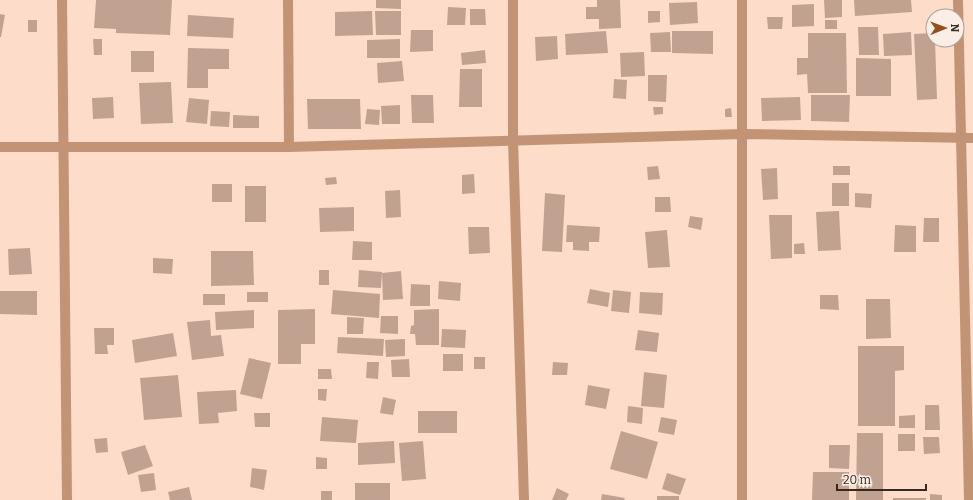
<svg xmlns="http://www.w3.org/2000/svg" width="973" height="500" viewBox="0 0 973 500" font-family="Bitter,serif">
  <rect width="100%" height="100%" fill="#fddcca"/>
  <g fill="#c1a291">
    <polygon points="96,0 172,0 170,35 116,33 116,29 94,28"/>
    <polygon points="376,0 401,0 401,9 376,8"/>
    <polygon points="597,0 620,0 621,28 599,29 599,19 586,19 586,7 597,7"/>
    <polygon points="824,0 842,0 842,17 825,18"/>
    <polygon points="854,0 911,0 912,12 855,16"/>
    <polygon points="697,2 698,23 670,25 669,3"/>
    <polygon points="814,4 814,26 792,27 792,5"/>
    <polygon points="448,7 466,8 465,25 447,25"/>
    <polygon points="470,9 485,9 486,25 470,25"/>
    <polygon points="372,11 373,35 335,36 335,12"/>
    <polygon points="375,11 401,11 401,35 376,35"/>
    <polygon points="648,11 660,11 660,22 648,23"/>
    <polygon points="0,14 5,15 1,37 0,37"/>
    <polygon points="188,15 234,18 233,38 187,36"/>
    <polygon points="767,17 783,17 782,29 768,29"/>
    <rect x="28" y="20" width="9" height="12"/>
    <rect x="825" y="20" width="12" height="9"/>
    <polygon points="858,27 878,27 879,55 859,55"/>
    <polygon points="411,30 433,30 433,51 410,52"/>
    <polygon points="606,31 608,53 566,55 565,34"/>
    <polygon points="672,31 713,31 713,54 672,53"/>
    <polygon points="670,32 671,52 651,52 650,33"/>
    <polygon points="911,32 912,55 884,56 883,34"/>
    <polygon points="808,33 846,33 847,93 808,93 807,74 797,75 797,58 808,58"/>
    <polygon points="933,33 933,40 935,40 937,99 917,100 914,34"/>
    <polygon points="557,36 558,59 536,61 535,37"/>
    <polygon points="93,39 102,39 102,55 94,55"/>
    <polygon points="400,39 400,58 367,58 367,40"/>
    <polygon points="188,48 229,49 229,69 208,69 208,88 187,88"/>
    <polygon points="485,50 486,63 462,65 461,53"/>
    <rect x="131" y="51" width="23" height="21"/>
    <polygon points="644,52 645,76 621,77 620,53"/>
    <polygon points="856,58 891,59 891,96 856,96"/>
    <polygon points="402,61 404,81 378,83 377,63"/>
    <polygon points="460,69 482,69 482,107 459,107"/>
    <polygon points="648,75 667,75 666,102 648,101"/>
    <polygon points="614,79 627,80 626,99 613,98"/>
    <polygon points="171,82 173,123 141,124 139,83"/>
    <polygon points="411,95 433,95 434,123 412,123"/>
    <polygon points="811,95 850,95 849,122 811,121"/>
    <polygon points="113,97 114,118 93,119 92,98"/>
    <polygon points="800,97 801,120 762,121 761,98"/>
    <polygon points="189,98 209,100 207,124 186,122"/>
    <polygon points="307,99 360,99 361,129 308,129"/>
    <polygon points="400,105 400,124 382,124 381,106"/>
    <polygon points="653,107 663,107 663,114 654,115"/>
    <polygon points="731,108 732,117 725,117 725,109"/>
    <polygon points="367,109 380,110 379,125 365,124"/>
    <polygon points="211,111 230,112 229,127 210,126"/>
    <polygon points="233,115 259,116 259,128 233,128"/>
    <polygon points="658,166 660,179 648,180 647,167"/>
    <rect x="833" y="166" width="17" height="9"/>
    <polygon points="777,168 778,199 763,200 761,169"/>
    <polygon points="474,174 475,193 462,194 462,175"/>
    <polygon points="336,177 337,184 326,185 325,178"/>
    <rect x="832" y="183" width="17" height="23"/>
    <rect x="212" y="184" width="20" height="18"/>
    <rect x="245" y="186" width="21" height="36"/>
    <polygon points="400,190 401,217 386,218 385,191"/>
    <polygon points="545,193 565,195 562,252 542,251"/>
    <polygon points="855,193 872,194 871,208 855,207"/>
    <polygon points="655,197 670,197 671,212 655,212"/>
    <polygon points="354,207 354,231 320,232 319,208"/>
    <polygon points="839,211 841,250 818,251 816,212"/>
    <polygon points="769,215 792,215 792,258 771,259"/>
    <polygon points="690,216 703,218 701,230 688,227"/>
    <polygon points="924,218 939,218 939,242 923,242"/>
    <polygon points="567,225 600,227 599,242 589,242 589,251 573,250 573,242 566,242"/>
    <polygon points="895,225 916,226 916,252 894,252"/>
    <polygon points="468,227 489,227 490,253 469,254"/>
    <polygon points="667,230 670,267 648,268 645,232"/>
    <polygon points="353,241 372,242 372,260 352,260"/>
    <polygon points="804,243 805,254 794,254 794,244"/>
    <polygon points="30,248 32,274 9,275 8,249"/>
    <polygon points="211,251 253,251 254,285 211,286"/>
    <polygon points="153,258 173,259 172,274 153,273"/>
    <rect x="319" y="270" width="10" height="15"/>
    <polygon points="359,270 382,272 381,288 358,287"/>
    <polygon points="401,271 403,299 383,300 382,273"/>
    <polygon points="439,281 461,283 460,301 438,299"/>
    <polygon points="411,284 430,285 430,306 410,306"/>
    <polygon points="590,289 610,293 608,307 587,303"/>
    <polygon points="333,290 380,294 379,318 331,314"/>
    <polygon points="613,290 631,292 629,313 611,311"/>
    <polygon points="0,291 37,291 37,315 0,314"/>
    <rect x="247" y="292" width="21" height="10"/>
    <polygon points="640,292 663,293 662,315 639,313"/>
    <rect x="203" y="294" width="22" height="11"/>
    <polygon points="820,295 838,295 839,310 820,309"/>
    <polygon points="866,299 890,299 891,338 866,339"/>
    <polygon points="315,309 315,344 301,344 301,364 278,364 278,310"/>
    <polygon points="439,309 439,345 416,345 415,334 410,334 411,326 414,325 414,310"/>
    <polygon points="254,310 254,328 216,330 215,312"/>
    <polygon points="381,316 398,316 398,334 380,333"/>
    <polygon points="347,317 364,318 363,334 347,334"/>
    <polygon points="210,320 211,336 221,335 224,356 192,360 187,322"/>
    <polygon points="94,328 114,328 114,345 107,345 108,354 95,354"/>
    <polygon points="442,329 466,330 465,348 441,347"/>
    <polygon points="638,330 659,333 657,352 635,350"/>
    <polygon points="173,333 177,356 135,363 132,340"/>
    <polygon points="338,337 384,339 383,356 337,353"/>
    <polygon points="405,339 405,356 386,357 385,340"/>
    <polygon points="858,346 904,346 904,370 895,371 895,426 858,426"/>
    <rect x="443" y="354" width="20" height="17"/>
    <rect x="474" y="357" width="11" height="12"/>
    <polygon points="249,358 271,363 262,399 240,394"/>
    <polygon points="409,359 410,377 392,377 391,360"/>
    <polygon points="367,362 379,362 378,379 366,378"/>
    <polygon points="553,362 568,363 567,375 552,375"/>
    <polygon points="318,369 331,369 332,379 318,379"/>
    <polygon points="644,372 667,375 664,408 641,406"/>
    <polygon points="178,375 182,417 144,420 140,378"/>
    <polygon points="588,385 610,389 606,409 585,405"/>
    <polygon points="318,389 327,389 326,401 318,400"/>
    <polygon points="236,390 237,411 218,413 219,423 199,424 197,392"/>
    <polygon points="383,397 396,400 393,415 380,413"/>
    <polygon points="925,405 939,405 940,430 925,430"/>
    <polygon points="628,406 643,408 642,424 627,422"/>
    <rect x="418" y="411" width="39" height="22"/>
    <polygon points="254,413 270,413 270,427 255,427"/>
    <polygon points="915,415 915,428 899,428 899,416"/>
    <polygon points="322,417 358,420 356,443 320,441"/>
    <polygon points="661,417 677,420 674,435 658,432"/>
    <polygon points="621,431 658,442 647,479 610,469"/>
    <polygon points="857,433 883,433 883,500 856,500"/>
    <rect x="898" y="434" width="17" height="17"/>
    <polygon points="923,437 939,437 940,453 924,454"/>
    <polygon points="107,438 108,452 96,453 94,439"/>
    <polygon points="394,441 395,463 358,465 358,443"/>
    <polygon points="423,441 426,479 402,481 399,443"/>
    <polygon points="145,445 153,466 128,475 121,452"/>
    <polygon points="829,445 850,445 849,469 829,468"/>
    <polygon points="316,457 327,458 327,469 316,469"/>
    <polygon points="252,468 267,470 264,490 250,487"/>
    <polygon points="813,472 849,472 849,500 812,500"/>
    <polygon points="154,473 156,490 141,492 138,475"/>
    <polygon points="667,473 686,479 680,495 662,489"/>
    <rect x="355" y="483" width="35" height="17"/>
    <polygon points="189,487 192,500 170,500 168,492"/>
    <polygon points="557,488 569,494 566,500 552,500"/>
    <rect x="321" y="491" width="11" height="9"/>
    <polygon points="602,494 625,498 624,500 601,500"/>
    <polygon points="930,494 942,495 942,500 930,500"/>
    <rect x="657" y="496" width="22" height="4"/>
    <rect x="893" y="498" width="33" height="2"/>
  </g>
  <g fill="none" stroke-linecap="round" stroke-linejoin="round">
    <g stroke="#c39376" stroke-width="10">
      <polyline points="62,0 67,500"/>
      <polyline points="288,0 289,147"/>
      <polyline points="513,0 513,139 524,500"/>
      <polyline points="958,0 969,500"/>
      <polyline points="0,147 289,147 743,134 973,138"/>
      <polyline points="742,500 742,0"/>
    </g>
  </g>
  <g transform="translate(945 28) rotate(89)"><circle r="19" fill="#fbeee6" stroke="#ac9f98"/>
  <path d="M0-3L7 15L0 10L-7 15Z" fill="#945023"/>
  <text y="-6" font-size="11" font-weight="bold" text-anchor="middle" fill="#352922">N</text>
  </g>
  <path d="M837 484v6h89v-6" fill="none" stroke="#352922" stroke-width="2"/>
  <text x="843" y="484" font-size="12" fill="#352922" stroke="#fbeee6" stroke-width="3" paint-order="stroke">20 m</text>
</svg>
